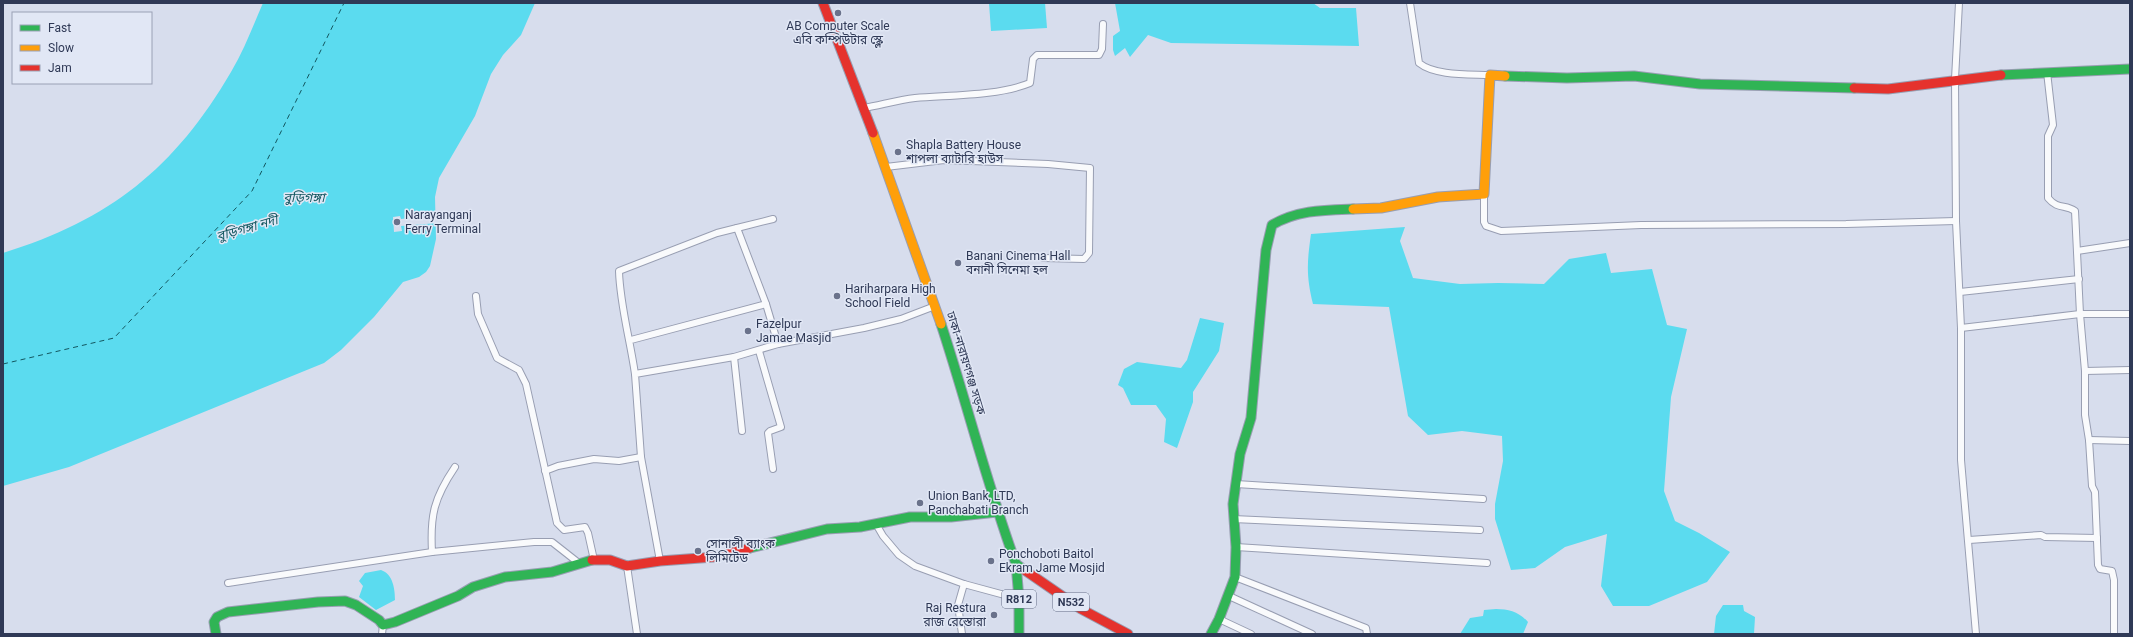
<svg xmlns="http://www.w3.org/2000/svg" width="2133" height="637" viewBox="0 0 2133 637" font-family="Roboto,'Noto Sans Bengali',sans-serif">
  <rect width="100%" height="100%" fill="#d7dded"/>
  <g fill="#5bdbef">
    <path d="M263,3H535L521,35L503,55L491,74L475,116L439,178L435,197L436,239L430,266L426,272L419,277L403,282L374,317L341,350L324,363L69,467L3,486V253C110,220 175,168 231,72C244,50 253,26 263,3Z"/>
    <polygon points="989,3 1045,3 1047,28 991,31"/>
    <polygon points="1115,3 1313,3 1320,8 1356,8 1359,46 1171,43 1148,35 1130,57 1125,48 1115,56 1113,50 1113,36 1120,31"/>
    <path d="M1405,227L1400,241L1413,278L1460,284L1498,283L1544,284L1569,259L1606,253L1611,273L1652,269L1667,325L1687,329L1671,397L1664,491L1675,521L1699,533L1730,552L1707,582L1649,606H1613L1601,586L1607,534L1565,547L1535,568L1511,570L1495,519V504L1503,461L1502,436L1462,431L1428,435L1408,416L1389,307L1313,304C1306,276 1307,262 1311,234Z"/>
    <polygon points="1200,318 1224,323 1219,351 1193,392 1193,402 1177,448 1164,442 1166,419 1156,405 1131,405 1123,388 1118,385 1124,369 1137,362 1181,368 1187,360"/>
    <path d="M381,570C393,574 395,589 395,600L376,610L359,597L363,586L359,581L365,573Z"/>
    <polygon points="1723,605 1743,605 1744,611 1755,617 1754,634 1714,634 1716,616"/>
    <path d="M1496,609C1509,609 1519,612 1528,622L1523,634H1460L1470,618L1483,616L1484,610Z"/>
  </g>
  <polygon fill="#d7dded" points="437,215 438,223 401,226 402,231 394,232 393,217 400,216 401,219"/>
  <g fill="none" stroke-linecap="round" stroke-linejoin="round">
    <polyline stroke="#135760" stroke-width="1" stroke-dasharray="5 4" stroke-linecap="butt" points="3,364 114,338 252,191 344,3"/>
    <g stroke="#989eb2" stroke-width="8">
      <g id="street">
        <path d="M1410,3L1419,63C1435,76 1469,74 1490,75"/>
        <polyline points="1959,3 1955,79 1956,221 1961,328 1961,460 1976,634"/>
        <path d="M2047,72L2053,125L2048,136V198C2058,210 2065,204 2075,211L2080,314L2085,371V415L2089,440L2092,486L2095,492L2098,565L2100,569L2112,571L2114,580V634"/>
        <path d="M864,108C881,105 898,100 915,98C950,95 998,96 1030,83L1033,59L1037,55H1099L1102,49L1103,24"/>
        <polyline points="886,167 944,160 1048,164 1090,168 1089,253 1084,259 1044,258"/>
        <polyline points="1484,194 1484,222 1486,226 1501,231 1641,225 1846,224 1956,221"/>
        <polyline points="737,228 773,219"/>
        <polyline points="2077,251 2130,243"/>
        <polyline points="1960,292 2079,279"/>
        <polyline points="476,296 478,314 497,358 519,370 526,384 557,523 564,530 585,527 588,533 594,560"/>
        <polyline points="766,304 778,344"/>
        <polyline points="1961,328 2080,314 2130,314"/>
        <path d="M631,340L766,304L737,228L717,233L619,271C620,305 630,339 635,374"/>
        <polyline points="759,351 781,427 770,431 768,433 773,469"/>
        <polyline points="734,357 742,431"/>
        <polyline points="2085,371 2130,370"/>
        <polyline points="2089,440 2130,441"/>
        <path d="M455,467C434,498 430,515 432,552L534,542H552L580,564"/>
        <polyline points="545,471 558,466 594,459 619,461 641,457"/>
        <polyline points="1236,484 1483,499"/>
        <polyline points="1233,519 1480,530"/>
        <polyline points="876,524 883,536 899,555 915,566 964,584 1019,599"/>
        <polyline points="1969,540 2041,535 2045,537 2097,538"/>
        <polyline points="1236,547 1487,563"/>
        <polyline points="660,561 641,457 635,374 734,357 778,344 864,328 901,319 935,306"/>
        <polyline points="627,566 637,634"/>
        <polyline points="1235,577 1366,628 1367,634"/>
        <polyline points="228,583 432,552"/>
        <polyline points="1229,596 1312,634"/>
        <polyline points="1219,619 1251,634"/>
        <polyline points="382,634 383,625"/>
        <polyline points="962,634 958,605 964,584"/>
      </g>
    </g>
    <g stroke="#989eb2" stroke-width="11">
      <g id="fast">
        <polyline points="2001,75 2130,69"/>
        <polyline points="1505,76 1567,78 1634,76 1700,84 1854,88"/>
        <path d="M941,324C967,403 987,485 1016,564L1023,569"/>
        <polyline points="750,548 827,529 860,527 910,517 951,517 997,512"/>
        <polyline points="1016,564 1019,599 1019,634"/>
        <polyline points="216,634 214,622 217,617 228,612 318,602 345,601 356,605 379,620 383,625 395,622 458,596 473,587 505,577 552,572 592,560"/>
        <path d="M1211,634L1219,619L1235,577L1236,547L1233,504L1240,454L1251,418L1266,250L1272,225C1297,210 1324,210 1353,209"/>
      </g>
    </g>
    <g stroke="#989eb2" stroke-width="11">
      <g id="slow">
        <polyline points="873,133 941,324"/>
        <polyline points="1353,209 1381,208 1438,197 1484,194 1490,75 1505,76"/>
      </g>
    </g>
    <g stroke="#989eb2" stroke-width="11">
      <g id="jam">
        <polyline points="823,3 873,133"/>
        <polyline points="1854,88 1888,89 2001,75"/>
        <polyline points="592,560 610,560 627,566 660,561 714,557 750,548"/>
        <polyline points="1023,569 1081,609 1128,634"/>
      </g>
    </g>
    <use href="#street" stroke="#f9fafc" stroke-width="6"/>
    <use href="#fast" stroke="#30b455" stroke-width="9"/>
    <use href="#slow" stroke="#ff9f0a" stroke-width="9"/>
    <use href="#jam" stroke="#e5322d" stroke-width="9"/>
  </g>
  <g fill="#6a728b" stroke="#e1e7f5" stroke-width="1.5">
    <circle cx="838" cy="13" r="4"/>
    <circle cx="898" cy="152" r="4"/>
    <circle cx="397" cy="222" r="4"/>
    <circle cx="958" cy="263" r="4"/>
    <circle cx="837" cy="296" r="4"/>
    <circle cx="748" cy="331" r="4"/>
    <circle cx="920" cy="503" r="4"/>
    <circle cx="698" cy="551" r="4"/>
    <circle cx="991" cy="561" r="4"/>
    <circle cx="994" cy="615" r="4"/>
  </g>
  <g text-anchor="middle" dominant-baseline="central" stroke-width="3" stroke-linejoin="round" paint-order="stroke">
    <g fill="#e1e7f5" stroke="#646d86" stroke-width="1">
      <rect x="1002" y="590" width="34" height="18" rx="3"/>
      <rect x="1053" y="593" width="36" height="18" rx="3"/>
    </g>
    <g font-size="11" font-weight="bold" fill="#2f3956">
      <text x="1019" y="599">R812</text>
      <text x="1071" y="602">N532</text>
    </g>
    <g font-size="12" fill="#2f3956" stroke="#e1e7f5" text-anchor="start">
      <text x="838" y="26" text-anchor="middle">AB Computer Scale<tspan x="838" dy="14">এবি কম্পিউটার স্কেল</tspan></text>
      <text x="906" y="145">Shapla Battery House<tspan x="906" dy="14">শাপলা ব্যাটারি হাউস</tspan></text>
      <text x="405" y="215">Narayanganj<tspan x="405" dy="14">Ferry Terminal</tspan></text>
      <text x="966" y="256">Banani Cinema Hall<tspan x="966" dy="14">বনানী সিনেমা হল</tspan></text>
      <text x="845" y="289">Hariharpara High<tspan x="845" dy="14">School Field</tspan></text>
      <text x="756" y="324">Fazelpur<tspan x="756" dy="14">Jamae Masjid</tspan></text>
      <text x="928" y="496">Union Bank, LTD,<tspan x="928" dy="14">Panchabati Branch</tspan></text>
      <text x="706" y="544">সোনালী ব্যাংক<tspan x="706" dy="14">লিমিটেড</tspan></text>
      <text x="999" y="554">Ponchoboti Baitol<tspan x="999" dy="14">Ekram Jame Mosjid</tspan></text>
      <text x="986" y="608" text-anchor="end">Raj Restura<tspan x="986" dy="14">রাজ রেস্তোরা</tspan></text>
    </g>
    <g font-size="12" fill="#2f3956" stroke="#e1e7f5">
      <text transform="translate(966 363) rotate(73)">ঢাকা-নারায়ণগঞ্জ সড়ক</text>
    </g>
    <g font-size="13" font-style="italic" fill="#135760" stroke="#e1e7f5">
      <text x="304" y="197">বুড়িগঙ্গা</text>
      <text transform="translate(247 228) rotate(-16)">বুড়িগঙ্গা নদী</text>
    </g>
  </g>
  <rect width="2133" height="637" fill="none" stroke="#2f3956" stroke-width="8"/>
  <rect x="12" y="12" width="140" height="72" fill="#e1e7f5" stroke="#9aa1b5"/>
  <rect x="20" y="25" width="20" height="6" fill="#30b455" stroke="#9aa1b5"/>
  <text x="48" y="32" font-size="12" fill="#2f3956">Fast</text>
  <rect x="20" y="45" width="20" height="6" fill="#ff9f0a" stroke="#9aa1b5"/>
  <text x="48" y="52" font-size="12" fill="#2f3956">Slow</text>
  <rect x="20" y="65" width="20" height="6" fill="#e5322d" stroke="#9aa1b5"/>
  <text x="48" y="72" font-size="12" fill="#2f3956">Jam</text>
</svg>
